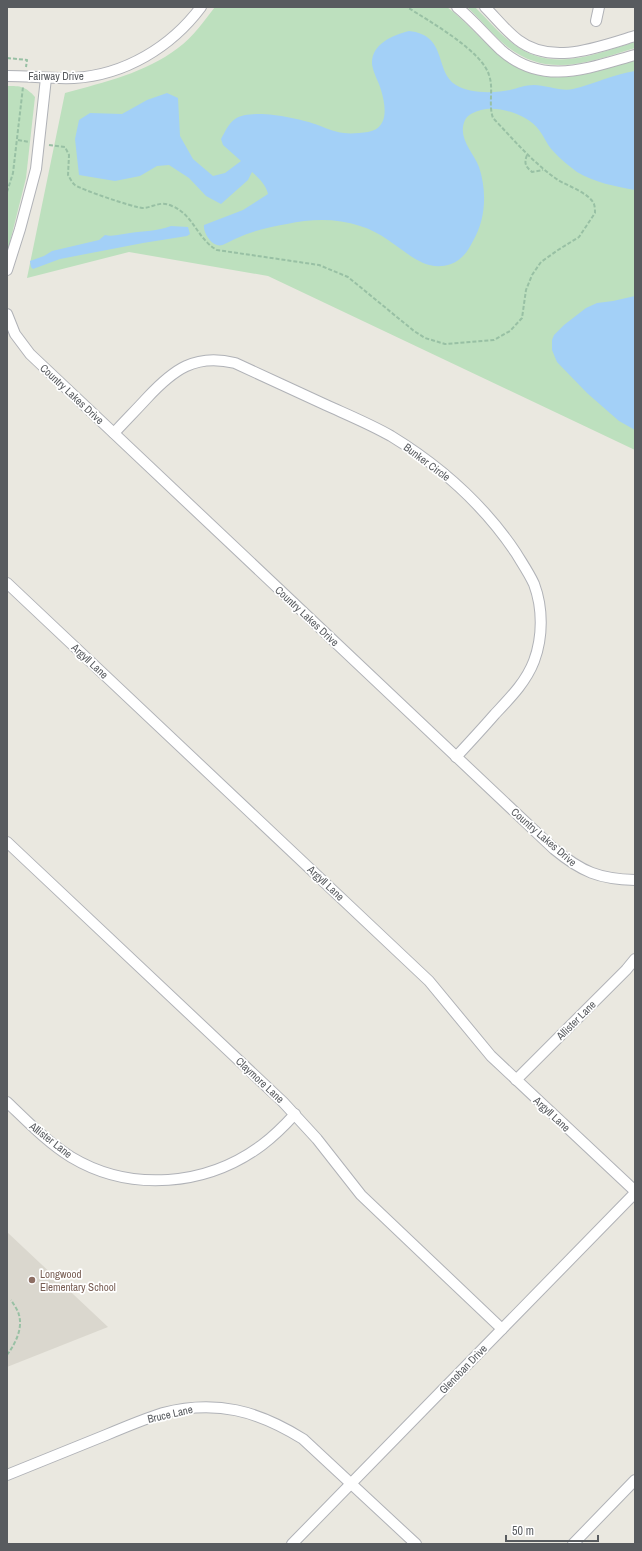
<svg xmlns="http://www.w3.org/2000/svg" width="642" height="1551" viewBox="0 0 642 1551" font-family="'Archivo Narrow',sans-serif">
  <rect width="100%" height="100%" fill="#eae8e0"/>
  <polygon fill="#dad7ce" points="7,1232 108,1327 7,1367"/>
  <g fill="#bde0be">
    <path d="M215,7H447C466,21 481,40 499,55C544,92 585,75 635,60V450L268,276L129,252L27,278L65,93C105,82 145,73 178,48C193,37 204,21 215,7Z"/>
    <path d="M467,7H475C488,20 500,35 515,45C553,73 595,54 635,42V48C589,62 546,80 504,44C491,33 480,19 467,7Z"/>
    <path d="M7,86C21,86 25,86 35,97L26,178L7,254Z"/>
  </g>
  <g fill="#a3d0f7">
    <path d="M409,31C448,35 434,71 456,85C469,94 496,93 510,90C518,88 525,85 534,85C545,85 563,92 573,89C594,84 614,74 635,71V190C617,187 593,182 577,172C569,166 560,159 553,151C547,145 544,136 539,130C528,115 499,105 481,110C475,112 468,114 465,120C457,138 473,151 479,167C487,191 486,219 473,241C468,251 462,260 451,264C426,273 408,253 388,240C380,234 370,229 360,226C336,218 311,219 287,224C269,227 252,231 235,239C230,241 222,247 217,245C210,243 203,232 204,225L243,210L268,194C266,185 259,178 252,172L248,180L221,204L206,196L189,178L169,165L157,166L140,176L115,181L79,175L75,139L79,120L90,113L122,114L147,100L167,93L178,98L180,136L193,159L213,176L225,173L241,161L223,145L221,139C225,132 228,124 235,119C252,108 296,118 315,124C324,127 333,132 344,133C351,134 360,133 368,132C389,128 386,107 381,90C379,82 373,73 372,64C371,44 393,35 409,31Z"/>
    <path d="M171,226L188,227L190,234L187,236L143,243L60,259L33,269L31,267L30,261L44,256L52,251L99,240L105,235C113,237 122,234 130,233C144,231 157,231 171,226Z"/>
    <polygon points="635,296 635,430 619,421 587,393 557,362 552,350 552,340 554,335 564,325 586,308 597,303 613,301"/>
  </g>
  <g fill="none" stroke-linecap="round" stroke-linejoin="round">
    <g stroke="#b0b2b7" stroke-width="12">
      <g id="minor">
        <path d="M457,7C473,20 486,36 501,50C543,87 588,68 635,55"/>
        <path d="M485,7C496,18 505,30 518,40C552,66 598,47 635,36"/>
        <polyline points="596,21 599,7"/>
        <path d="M7,76C29,76 52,79 74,78C125,75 171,47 201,7"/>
        <polyline points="7,270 20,229 36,169 46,78"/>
        <path d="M7,314L15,334L30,354L554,849C582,872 599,879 635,880"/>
        <path d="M114,433C125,421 136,410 147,398C173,370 195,353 235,363C265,377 296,391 326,405C348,415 370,424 391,436C440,466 484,505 516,553C522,563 529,573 534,584C543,608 543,637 534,661C526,682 510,698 495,714C482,729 469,743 456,757"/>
        <polyline points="7,583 429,981 491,1056 635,1191"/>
        <polyline points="7,842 283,1102 317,1139 361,1195 502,1329"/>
        <polyline points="516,1080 626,970 635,959"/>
        <path d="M7,1102C27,1121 47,1142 71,1157C131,1193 207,1186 262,1145C274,1136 285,1125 295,1114"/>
        <path d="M7,1475C40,1462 73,1448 106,1435C125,1427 144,1419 163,1413C216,1399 258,1411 303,1439L416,1544"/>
        <polyline points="292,1544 635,1193"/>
        <polyline points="573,1544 635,1480"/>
      </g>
    </g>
    <g stroke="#98c0a4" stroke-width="2" stroke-dasharray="4 2" stroke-linecap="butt">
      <polyline points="7,58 27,60 26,67"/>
      <polyline points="18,140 29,142"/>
      <path d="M49,145L65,147L69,155L68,175C70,178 72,183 75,185C82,190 133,207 142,208C153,208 160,200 172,206C194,215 197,239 217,250L319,265L348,277L414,331L425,338L445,344L494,340L510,331L522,318L526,290L532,275L541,262L558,250L579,237L595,213C595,211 595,207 594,204C589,193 568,186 558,180C533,163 514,140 493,118C488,104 494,89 489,75C482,51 429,21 407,7"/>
      <path d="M527,155C524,163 525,166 532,172L543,170"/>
      <polyline points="7,192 13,173 23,87"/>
      <path d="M7,1355C15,1344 23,1329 19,1315C18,1310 14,1305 11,1300"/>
    </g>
    <use href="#minor" stroke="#fff" stroke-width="10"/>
  </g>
  <circle fill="#8d6e63" stroke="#fff" stroke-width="1.5" cx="32" cy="1280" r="4"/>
  <g text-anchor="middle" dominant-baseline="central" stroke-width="3.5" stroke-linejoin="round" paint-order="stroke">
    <g font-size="11" fill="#585b5f" stroke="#fff">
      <text x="56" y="76">Fairway Drive</text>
      <text transform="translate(72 394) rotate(43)">Country Lakes Drive</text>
      <text transform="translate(427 462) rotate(37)">Bunker Circle</text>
      <text transform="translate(307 616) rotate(43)">Country Lakes Drive</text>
      <text transform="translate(90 661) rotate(43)">Argyll Lane</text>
      <text transform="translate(544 837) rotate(41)">Country Lakes Drive</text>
      <text transform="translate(326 883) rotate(43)">Argyll Lane</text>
      <text transform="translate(576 1020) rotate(-45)">Allister Lane</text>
      <text transform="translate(260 1080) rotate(43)">Claymore Lane</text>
      <text transform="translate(552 1114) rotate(43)">Argyll Lane</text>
      <text transform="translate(51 1140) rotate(38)">Allister Lane</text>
      <text transform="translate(463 1369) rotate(-46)">Glenoban Drive</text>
      <text transform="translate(170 1414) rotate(-13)">Bruce Lane</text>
    </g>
    <g font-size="11" fill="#785e54" stroke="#fff" text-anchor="start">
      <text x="40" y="1274">Longwood<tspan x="40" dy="13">Elementary School</tspan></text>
    </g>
  </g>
  <rect width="642" height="1551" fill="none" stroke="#585b5f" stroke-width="16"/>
  <path d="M506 1535v6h92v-6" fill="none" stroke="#585b5f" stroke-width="2"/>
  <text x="512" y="1535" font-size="12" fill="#585b5f" stroke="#ffffff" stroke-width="3" paint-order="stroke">50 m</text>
</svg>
